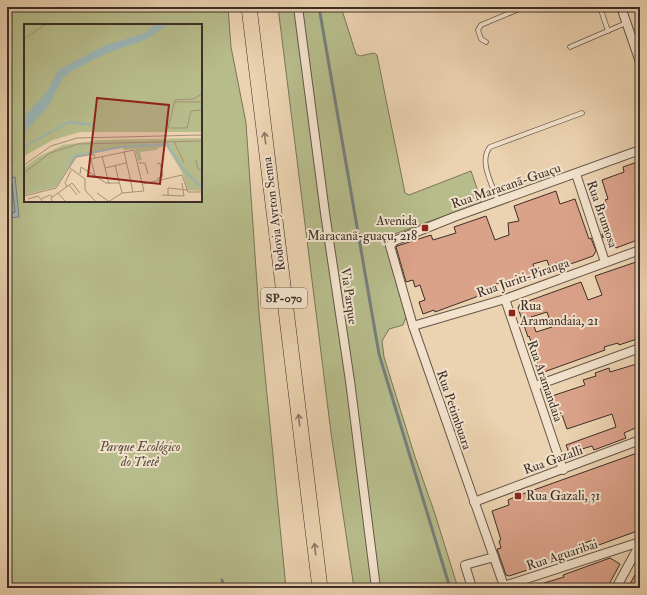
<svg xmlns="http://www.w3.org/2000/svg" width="647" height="595" viewBox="0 0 647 595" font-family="'IM FELL Double Pica',serif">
  <rect width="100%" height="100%" fill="#ebd2b0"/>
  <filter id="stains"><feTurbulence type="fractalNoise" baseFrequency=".005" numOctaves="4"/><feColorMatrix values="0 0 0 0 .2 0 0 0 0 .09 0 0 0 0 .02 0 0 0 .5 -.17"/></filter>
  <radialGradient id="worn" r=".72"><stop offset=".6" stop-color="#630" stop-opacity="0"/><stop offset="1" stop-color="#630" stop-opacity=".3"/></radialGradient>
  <g fill="#b7bc8b" stroke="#7a755a" fill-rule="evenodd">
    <path d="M7,7H228L231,47L246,123L259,313L286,588H7ZM25,25H201V201H25Z"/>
    <polygon points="278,7 341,7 356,54 360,56 374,53 377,55 405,193 409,195 471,171 481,200 480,203 389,236 385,243 406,317 403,325 389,329 382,341 384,357 415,457 434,511 458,588 354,588 331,433"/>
  </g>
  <g fill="#9bb5b5" stroke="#757f7d">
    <polygon points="7,124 12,163 7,163"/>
    <polygon points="15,177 19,217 7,218 7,178"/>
  </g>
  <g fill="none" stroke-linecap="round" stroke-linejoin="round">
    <polyline stroke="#6c726e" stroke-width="1" points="7,182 12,183 15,212 7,214"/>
    <g stroke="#757f7d" stroke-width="3">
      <polyline points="319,7 379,354 450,588"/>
      <polyline points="222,580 224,588"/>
    </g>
  </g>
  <g fill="#dba28a" stroke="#3d2e28" fill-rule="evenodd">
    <polygon points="640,161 640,239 616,248 614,245 608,247 604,235 603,238 602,234 603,234 595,207 606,203 605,200 608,199 602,180 624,172 623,167"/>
    <polygon points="556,191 560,204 575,199 589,239 591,238 596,251 593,256 565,266 563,261 549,266 547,260 533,264 537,276 524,282 509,285 508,280 494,285 495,290 435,312 434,310 423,314 419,302 425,300 420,285 415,287 413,280 406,282 396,247 397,246 431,235 433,240 456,233 454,227 486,216 495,240 503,237 509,235 508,223 519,221 514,206"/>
    <path d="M636,262L637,264L640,263V338L619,345L618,343L604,347L605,350L544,372L542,368L539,369L534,354L535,353L529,336L528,337L518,308L520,304L581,282L588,300L602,295L595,276ZM547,312L552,327L536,332L531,317Z"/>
    <polygon points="640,363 640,426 624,433 626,438 594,450 592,446 569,453 566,445 616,427 612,414 567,429 562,415 556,418 549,397 585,385 583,380 596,376 595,373 609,368 610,372"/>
    <polygon points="640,452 640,530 596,546 593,540 579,545 581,552 570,556 509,576 506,575 497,549 501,548 499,541 501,540 492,511 509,505 508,500 517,496"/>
    <polygon points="610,558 620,564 607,588 534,588 534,586 564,577 563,575"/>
    <polygon points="640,565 640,588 628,588"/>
  </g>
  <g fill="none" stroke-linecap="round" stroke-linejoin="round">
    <g stroke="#68574a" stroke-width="5.5">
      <g id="lane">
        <polyline points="600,7 608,31"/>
        <polyline points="486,42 481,39 478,30 481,25 524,7"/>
        <polyline points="570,47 626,23"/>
        <path d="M498,201C493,186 478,161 490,147L582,113"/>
      </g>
    </g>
    <g stroke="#68574a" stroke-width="10">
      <g id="street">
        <polyline points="298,7 325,213 350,381 376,588"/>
        <polyline points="621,7 640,62"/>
        <polyline points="640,150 454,217 394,241 390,246 413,326 504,586 640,542"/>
        <polyline points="576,174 605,262"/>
        <polyline points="505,299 563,470"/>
        <polyline points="413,326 505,299 640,250"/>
        <polyline points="535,386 640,348"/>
        <polyline points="474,502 640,440"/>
        <polyline points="472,588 465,565 494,557"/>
        <polyline points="616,588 640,544"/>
      </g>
    </g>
    <g stroke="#3d2e28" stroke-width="16">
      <polyline id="highway" points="249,7 320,588"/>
    </g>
    <use href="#lane" stroke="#f2e2cc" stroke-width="4"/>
    <use href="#street" stroke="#f2e2cc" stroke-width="8"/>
    <use href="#highway" stroke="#ebd2b0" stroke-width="15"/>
  </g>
  <defs><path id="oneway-shaft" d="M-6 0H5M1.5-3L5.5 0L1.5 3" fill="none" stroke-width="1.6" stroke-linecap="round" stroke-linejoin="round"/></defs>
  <g stroke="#8b7865">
    <use href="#oneway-shaft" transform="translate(265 138) rotate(-97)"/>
    <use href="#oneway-shaft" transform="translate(299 420) rotate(-97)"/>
    <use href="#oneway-shaft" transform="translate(315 549) rotate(-97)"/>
  </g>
  <g fill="#8f2418" stroke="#f2e2cc" stroke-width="1.5">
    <rect x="421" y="224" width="8" height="8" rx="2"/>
    <rect x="508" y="309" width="8" height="8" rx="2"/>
    <rect x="514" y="492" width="8" height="8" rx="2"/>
  </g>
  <g text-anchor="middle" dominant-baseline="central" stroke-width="4" stroke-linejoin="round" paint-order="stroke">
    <rect fill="#f2e2cc" stroke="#736459" stroke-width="1" x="261" y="288" width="46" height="20" rx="3"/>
    <g font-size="12" font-weight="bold" fill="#3d2e28">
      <text x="284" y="298">SP-070</text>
    </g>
    <g font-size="13" fill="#3d2e28" stroke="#f2e2cc">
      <text transform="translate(506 186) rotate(-19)">Rua Maracanã-Guaçu</text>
      <text transform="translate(274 214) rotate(-97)">Rodovia Ayrton Senna</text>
      <text transform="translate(602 214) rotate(71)">Rua Brumosa</text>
      <text transform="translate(523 278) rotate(-19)">Rua Juriti-Piranga</text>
      <text transform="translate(349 296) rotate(82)">Via Parque</text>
      <text transform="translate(545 381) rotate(71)">Rua Aramandaia</text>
      <text transform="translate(454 410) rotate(71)">Rua Petimbuara</text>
      <text transform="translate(553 460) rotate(-20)">Rua Gazalli</text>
      <text transform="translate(562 555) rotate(-18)">Rua Aguaribai</text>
    </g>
    <g font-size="13" fill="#3d2e28" stroke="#f2e2cc" text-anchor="start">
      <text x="417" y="221" text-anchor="end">Avenida<tspan x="417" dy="15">Maracanã-guaçu, 218</tspan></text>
      <text x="520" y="306">Rua<tspan x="520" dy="15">Aramandaia, 21</tspan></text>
      <text x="526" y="496">Rua Gazali, 31</text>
    </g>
    <g font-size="13" font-style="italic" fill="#554a3c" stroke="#f2e2cc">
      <text x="140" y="447">Parque Ecológico<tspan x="140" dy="15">do Tietê</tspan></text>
    </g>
  </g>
  <g transform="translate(24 24)">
    <rect width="178" height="178" fill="#ebd2b0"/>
    <path d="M2,0H178V108H56L29,116L0,132V2ZM178,114V167L164,166L158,148L142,122L134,124L133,126L116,128L118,136L114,137L111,125L101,126L98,123L54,131L32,163L0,171V144L14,133L39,121L74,116Z" fill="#b7bc8b"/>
    <path d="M131,0H145L123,15L81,30L48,47L38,55L26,80L0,109V93L24,66L34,46L82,21L121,9Z" fill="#9bb5b5"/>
    <path fill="none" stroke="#9bb5b5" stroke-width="2" d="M0,123L45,98L71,101M45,143L51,132L56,131L97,123L143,120L160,146L178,164"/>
    <path fill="none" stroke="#a5907a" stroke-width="1" d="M0,15L22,0M150,78H178M146,104H163L167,87L178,86M144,105L151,76L169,75L178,70M150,117L160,139M100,127L109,168M78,132L85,160M172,136L174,145L178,147M114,139H121L124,150M0,141L27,122L53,114L178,111M91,141L98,169M46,144L61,155V166L72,178M81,144L102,139M0,149L26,129L54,120L178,117M56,150L57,143L82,159H95M71,152L67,135L110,126L120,167L98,169L84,178M133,155L139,152L136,139L133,140M119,160L158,151L164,168H178M45,161L53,171M43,163L41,159L47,146M34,169L42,178M73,169L84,177M138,171L160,172L158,159M0,172L32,164L52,133L70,130L71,134M144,172V164L163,166M4,175L14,172L19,178M17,175L26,171L29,173M28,178L27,174L48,159L56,169M104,178H144"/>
    <path fill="#8f2418" fill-opacity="0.15" stroke="#8f2418" stroke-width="2" d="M73,74L145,81L136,160L64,152Z"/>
    <rect width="178" height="178" fill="none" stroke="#3d2e28" stroke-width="2"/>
  </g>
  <rect width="647" height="595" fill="none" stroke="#ebd2b0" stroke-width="24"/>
  <rect x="8" y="8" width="631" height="579" fill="none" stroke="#3d2e28" stroke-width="2"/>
  <rect x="12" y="12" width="623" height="571" fill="none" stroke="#3d2e28"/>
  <rect width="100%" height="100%" filter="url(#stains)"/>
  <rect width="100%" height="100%" fill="url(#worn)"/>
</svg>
